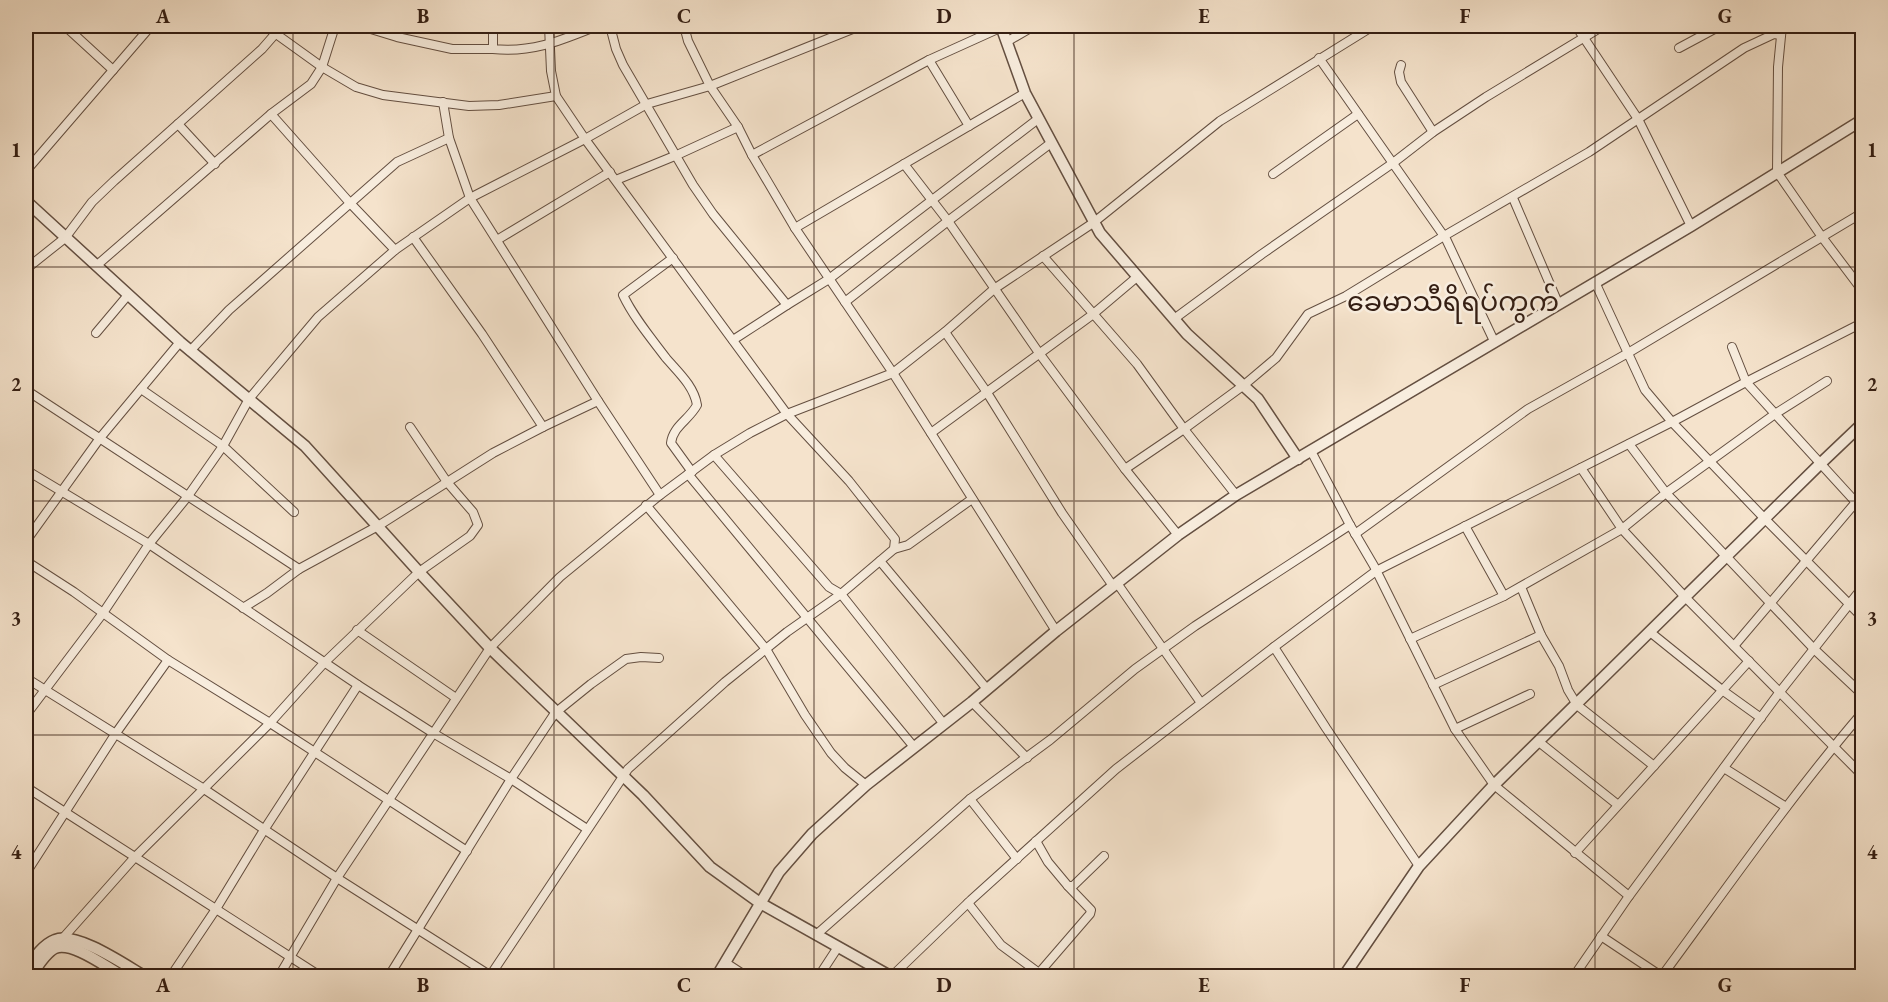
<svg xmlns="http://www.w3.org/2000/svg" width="1888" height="1002" viewBox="0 0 1888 1002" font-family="'EB Garamond','Noto Sans Myanmar',serif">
  <rect width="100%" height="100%" fill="#f5e3cc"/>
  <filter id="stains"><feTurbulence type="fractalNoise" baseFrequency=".00333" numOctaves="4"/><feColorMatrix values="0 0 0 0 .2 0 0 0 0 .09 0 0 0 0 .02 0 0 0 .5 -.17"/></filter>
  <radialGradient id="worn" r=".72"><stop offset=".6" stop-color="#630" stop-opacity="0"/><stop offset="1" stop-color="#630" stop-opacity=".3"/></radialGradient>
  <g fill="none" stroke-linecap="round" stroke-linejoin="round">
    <g stroke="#644f41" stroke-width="10">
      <g id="minor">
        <polyline points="65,26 113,70"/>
        <polyline points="265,26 322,67 356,87 383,95 469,106 499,105 556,96"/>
        <polyline points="361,26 397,37 452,49 493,49"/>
        <path d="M493,26V49C533,53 562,40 597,26"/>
        <polyline points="610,26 616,49 623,65 693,185 713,214 787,305"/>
        <polyline points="684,26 688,41 710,86 738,127 752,155 795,228 893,373 1056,631"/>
        <polyline points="1576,26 1638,119 1691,226"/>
        <polyline points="1782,26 1778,67 1777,172 1822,237 1862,290"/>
        <polyline points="1008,41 1034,26"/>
        <polyline points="1679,48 1720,26"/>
        <polyline points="1319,58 1446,239 1494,341"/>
        <polyline points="929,60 969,126"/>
        <polyline points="1401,65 1399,72 1401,82 1433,132"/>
        <polyline points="443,102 449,138 470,198 598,401 660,495"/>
        <polyline points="271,114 350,203 395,250"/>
        <polyline points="178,124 215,164"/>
        <polyline points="752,155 929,60 1002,27"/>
        <polyline points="904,164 948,221 1039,353 1125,469 1178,535"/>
        <polyline points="26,171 151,26"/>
        <polyline points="1273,174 1358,114"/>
        <polyline points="616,180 677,155 738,127"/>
        <polyline points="1513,198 1558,303"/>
        <polyline points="795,228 1025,93"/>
        <polyline points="413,237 482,334 543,427"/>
        <polyline points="497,240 610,172"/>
        <polyline points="1043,256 1137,364 1184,429 1236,495"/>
        <path d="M673,258L623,295C634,318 651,338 666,358C678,372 694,386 697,405C689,420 673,426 671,443L692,472"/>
        <polyline points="96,266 271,114 311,84 322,67 335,26"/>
        <polyline points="26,269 65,238 92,202 114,181 262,49 276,33"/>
        <polyline points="1595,282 1645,390 1672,422 1765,519 1862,617"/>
        <polyline points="845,302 948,221 1051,143"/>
        <polyline points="1174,319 1262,254 1393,163 1433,132 1486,97 1603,26"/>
        <polyline points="945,332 986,391 1062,513 1113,586"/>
        <polyline points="96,333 128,295"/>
        <polyline points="733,340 787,305 829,279 1038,119"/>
        <polyline points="1732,347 1746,382 1862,509"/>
        <polyline points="190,351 229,310 397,162 449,138"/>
        <polyline points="141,389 223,446 294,512"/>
        <polyline points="26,390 299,569"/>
        <polyline points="931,433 1092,315 1137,277"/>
        <polyline points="1629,444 1666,493 1814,649 1862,694"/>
        <polyline points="1311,451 1350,525 1374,566 1455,729 1494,785 1629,896"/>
        <polyline points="714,455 829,587 841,594 943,723"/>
        <polyline points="1581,468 1622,529 1686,598 1862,775"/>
        <polyline points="1125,469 1184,429 1244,385 1276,358 1308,314 1346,296 1444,236 1589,152 1744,48 1774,34 1781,35"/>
        <polyline points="26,470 149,544 358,685 433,733 511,779 587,829"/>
        <polyline points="688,474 914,747"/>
        <polyline points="646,505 766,649 805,715 831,753 845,768 866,785"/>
        <polyline points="1465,526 1504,596"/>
        <polyline points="1355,534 1528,409 1628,353 1862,213"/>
        <polyline points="26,541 100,438 180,342"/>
        <polyline points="894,549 908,545 972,499"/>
        <polyline points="26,561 74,592 168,660 270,723 467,851"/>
        <polyline points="880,561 987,689"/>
        <polyline points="1117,583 1201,703"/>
        <polyline points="1521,587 1541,635 1559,666 1568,690 1577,705 1654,766"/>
        <polyline points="243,608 267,593 299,569 378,526 493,453 543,427 598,401"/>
        <polyline points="357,630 456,698"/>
        <polyline points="1650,632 1722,690 1761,718"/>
        <polyline points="1410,639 1504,596 1622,529 1666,493 1775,414 1827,381"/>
        <polyline points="1734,646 1856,502"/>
        <polyline points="1274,647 1326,728 1419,866"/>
        <polyline points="26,678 204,789 337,878 491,976"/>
        <polyline points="1433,685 1541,635"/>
        <polyline points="972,702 1027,758"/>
        <polyline points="26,715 103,613 149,544 188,496 223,446 249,399 318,317 395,250 470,198 585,139 647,104 710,86 860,26"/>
        <polyline points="1455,729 1530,694"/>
        <polyline points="1539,742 1618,805"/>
        <polyline points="1724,768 1786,807"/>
        <polyline points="26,787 320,976"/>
        <polyline points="970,799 1017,859"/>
        <polyline points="1036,841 1048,862 1068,886 1073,886 1104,856"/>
        <polyline points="1575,853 1749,661"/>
        <polyline points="26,873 116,733 168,660"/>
        <polyline points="968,903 1001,945 1039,973 1090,914 1091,910 1068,886"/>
        <polyline points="816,935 970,799 1050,740 1135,669 1195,626 1350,525"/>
        <polyline points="1601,936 1661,976"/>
        <polyline points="63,938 135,857 270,723 324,663 419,572 470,536 478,525 473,512 447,482 410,427"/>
        <polyline points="726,963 746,976"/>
        <polyline points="171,976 216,909 264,830 358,685"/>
        <polyline points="279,976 337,878 490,648 560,577 660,495 714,455 750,433 787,414 893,373 945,332 994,289 1093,223 1220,121 1373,26"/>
        <polyline points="389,976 511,779 555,713 591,684 626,659 641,657 659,658"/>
        <polyline points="490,976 628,769 725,682 787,632 841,594 894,549 895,539 849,481 787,414 585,139 556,96 551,71 549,26"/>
        <polyline points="819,976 838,947"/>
        <polyline points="892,976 971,900 1116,769 1274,647 1376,571 1672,422 1746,382 1862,323"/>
        <polyline points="1574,976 1629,896 1779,693 1862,588"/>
        <path d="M1662,976C1727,888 1790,797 1862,713"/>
      </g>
    </g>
    <g stroke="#644f41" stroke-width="13">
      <g id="tertiary">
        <polyline points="1001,26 1025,93 1100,233 1187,334 1258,399 1298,459"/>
        <polyline points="26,201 180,342 305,446 419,572 490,648 643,795 710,867 760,903 890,976"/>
        <path d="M26,970C33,960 42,945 55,940C76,931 125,965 144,976"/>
        <path d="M31,976C37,967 45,953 55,948C73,941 107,968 123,976"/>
        <polyline points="717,976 779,872 812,834 866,785 972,702 1056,631 1178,535 1236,495 1691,226 1862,120"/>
        <polyline points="1344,976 1419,866 1494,785 1820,464 1862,424"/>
      </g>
    </g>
    <use href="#minor" stroke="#f8edde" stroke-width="8"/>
    <use href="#tertiary" stroke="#f8edde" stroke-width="10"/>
  </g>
  <path fill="none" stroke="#341e13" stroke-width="1.5" stroke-opacity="0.55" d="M293,26V976M554,26V976M814,26V976M1074,26V976M1334,26V976M1595,26V976M26,267H1862M26,501H1862M26,735H1862"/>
  <g text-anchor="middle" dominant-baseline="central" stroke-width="5" stroke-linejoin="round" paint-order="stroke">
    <g font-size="27" fill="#341e13" stroke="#f8edde">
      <text x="1453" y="301">ခေမာသီရိရပ်ကွက်</text>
    </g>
  </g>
  <rect width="1888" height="1002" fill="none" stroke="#f5e3cc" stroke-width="66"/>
  <rect x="33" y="33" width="1822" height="936" fill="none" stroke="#341e13" stroke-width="2"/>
  <g font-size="20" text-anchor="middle" font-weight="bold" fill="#341e13">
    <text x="163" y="23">A</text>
    <text x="423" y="23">B</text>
    <text x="684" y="23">C</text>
    <text x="944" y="23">D</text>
    <text x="1204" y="23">E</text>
    <text x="1465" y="23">F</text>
    <text x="1725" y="23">G</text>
    <text x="16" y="157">1</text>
    <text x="1872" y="157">1</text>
    <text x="16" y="391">2</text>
    <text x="1872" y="391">2</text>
    <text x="16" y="625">3</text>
    <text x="1872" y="625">3</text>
    <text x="16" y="859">4</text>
    <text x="1872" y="859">4</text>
    <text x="163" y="992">A</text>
    <text x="423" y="992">B</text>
    <text x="684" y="992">C</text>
    <text x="944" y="992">D</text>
    <text x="1204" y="992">E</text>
    <text x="1465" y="992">F</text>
    <text x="1725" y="992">G</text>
  </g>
  <rect width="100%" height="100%" filter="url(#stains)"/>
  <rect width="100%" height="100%" fill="url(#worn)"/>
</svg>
